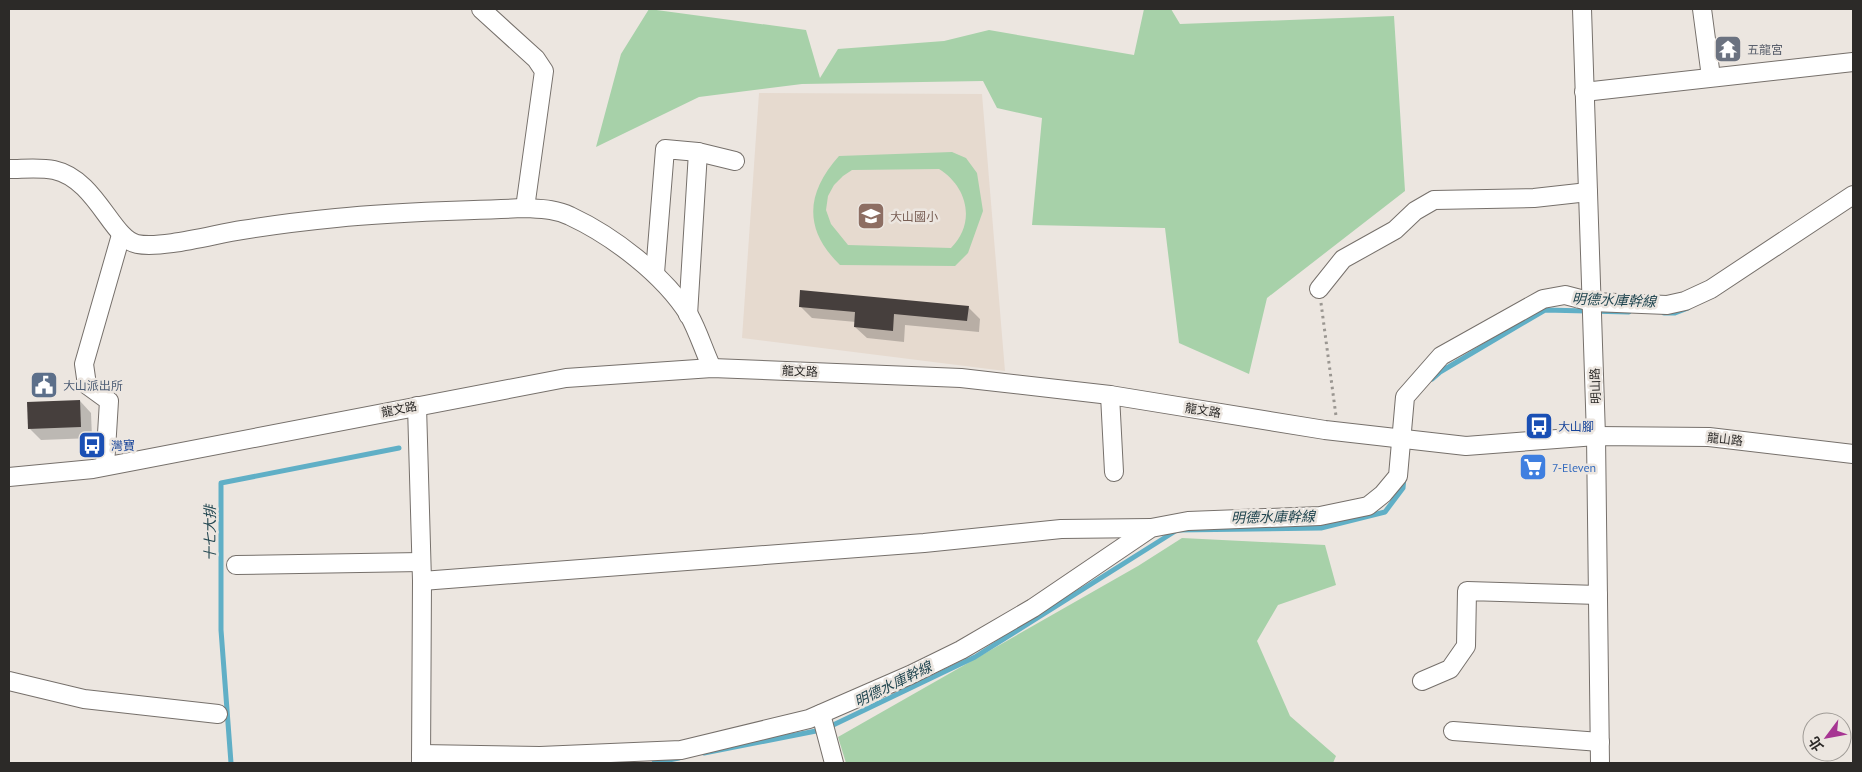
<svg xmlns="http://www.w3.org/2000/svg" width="1862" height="772" viewBox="0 0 1862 772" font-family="'PT Sans','Noto Sans TC',sans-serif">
  <rect width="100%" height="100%" fill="#ece6e0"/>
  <polygon fill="#e6dacf" points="759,93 982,94 1005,371 742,338"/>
  <g fill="#a7d1a9" fill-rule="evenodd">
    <polygon points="649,9 806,30 820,78 838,49 944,41 989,30 1134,55 1144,9 1171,9 1180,24 1394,16 1405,191 1267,298 1249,374 1179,343 1165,228 1032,225 1042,118 997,108 983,81 802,84 699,97 596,147 621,54"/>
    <path d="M952,152L966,158L977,173L983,211L968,253L955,266L840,265C803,229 806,193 839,156ZM939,169C968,187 976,223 951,248L848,245L831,224L826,210L828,196L834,185L843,176L852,170Z"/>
    <polygon points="1182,538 1325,545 1336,585 1278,605 1257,641 1290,716 1336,756 1333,763 846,763 838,737 1138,566"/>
  </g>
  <g fill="#0003">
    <polygon points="800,306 968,307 980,319 979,332 905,325 904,342 867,338 855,327 856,322 812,318"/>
    <polygon points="80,401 91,413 92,438 41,440 30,429"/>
  </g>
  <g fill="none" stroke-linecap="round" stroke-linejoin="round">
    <g stroke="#60afc6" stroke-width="5">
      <polyline points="1664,313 1675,313 1688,308"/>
      <polyline points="1432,379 1440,372 1545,310 1629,312"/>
      <polyline points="829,727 975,657 1177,530 1321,528 1385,512 1403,488 1404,477"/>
      <polyline points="704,753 821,730"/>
      <polyline points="231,763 221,630 221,483 399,448"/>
      <polyline points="654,763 679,758"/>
    </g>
  </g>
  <g fill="#463f3d">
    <polygon points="800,290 969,306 967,321 894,314 893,331 854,327 855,312 799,307"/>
    <polygon points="80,400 81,427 28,429 27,402"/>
  </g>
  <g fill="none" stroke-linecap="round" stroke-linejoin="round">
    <g stroke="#76706b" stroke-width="20">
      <g id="minor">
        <polyline points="481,9 536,59 544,71 525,208"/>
        <polyline points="1582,9 1596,436 1600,763"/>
        <polyline points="1702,9 1711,77"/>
        <polyline points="1584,92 1853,62"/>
        <path d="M9,169C23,169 40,167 54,170C96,179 112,239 137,244C162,249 215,234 242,230C273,225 305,221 336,218C398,211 463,211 525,208C541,209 556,209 570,216C613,236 664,275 689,315C698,331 704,351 712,368"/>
        <polyline points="655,273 665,149 698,152 735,161"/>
        <polyline points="1319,289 1343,259 1395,230 1415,211 1434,200 1534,198 1588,192"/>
        <polyline points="688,315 698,152"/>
        <polyline points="1110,395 1114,472"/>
        <polyline points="417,406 422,581 421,763"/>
        <polyline points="105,466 109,401 87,385 84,364 121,235"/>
        <polyline points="9,477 93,469 566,378 712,368 961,378 1110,395 1325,430 1466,446 1596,436 1709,437 1853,454"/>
        <polyline points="236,565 421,562"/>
        <polyline points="422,581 924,543 1061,529 1151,528"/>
        <polyline points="9,681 84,699 218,714"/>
        <polyline points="1422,681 1450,669 1466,646 1467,591 1598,595"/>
        <polyline points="821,714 834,763"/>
        <polyline points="1453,731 1600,742"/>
        <polyline points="421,754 540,756 681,750 809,719 910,675 961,650 1033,608 1151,528 1188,521 1320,516 1368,506 1383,494 1398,476 1405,397 1441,356 1543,299 1565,295 1592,302 1667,305 1685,301 1711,289 1853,195"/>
      </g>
    </g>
    <polyline stroke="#9a9691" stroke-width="3" stroke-dasharray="2.5 4" stroke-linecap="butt" points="1321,303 1336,416"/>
    <use href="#minor" stroke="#fff" stroke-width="18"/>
  </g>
  <defs>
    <g id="temple-square" transform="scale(1.4375)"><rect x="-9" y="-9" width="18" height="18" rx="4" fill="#6b7280" stroke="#ece6e0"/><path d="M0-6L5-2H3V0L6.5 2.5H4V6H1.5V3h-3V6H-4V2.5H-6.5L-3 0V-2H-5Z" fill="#fff"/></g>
    <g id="school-square" transform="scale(1.4375)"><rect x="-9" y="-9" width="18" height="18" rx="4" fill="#8d6e63" stroke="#ece6e0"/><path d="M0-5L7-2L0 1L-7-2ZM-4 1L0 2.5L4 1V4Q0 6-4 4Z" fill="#fff"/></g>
    <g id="civic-square" transform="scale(1.4375)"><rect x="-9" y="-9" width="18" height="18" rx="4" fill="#5c6f8a" stroke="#ece6e0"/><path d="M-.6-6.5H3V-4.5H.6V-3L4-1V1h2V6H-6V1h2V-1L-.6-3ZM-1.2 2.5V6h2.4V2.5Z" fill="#fff"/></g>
    <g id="bus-square" transform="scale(1.4375)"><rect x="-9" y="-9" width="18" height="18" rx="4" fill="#1a4fb4" stroke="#ece6e0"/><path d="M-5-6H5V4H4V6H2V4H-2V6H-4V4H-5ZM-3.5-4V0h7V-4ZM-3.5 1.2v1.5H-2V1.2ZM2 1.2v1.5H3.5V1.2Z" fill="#fff"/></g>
    <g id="supermarket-square" transform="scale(1.4375)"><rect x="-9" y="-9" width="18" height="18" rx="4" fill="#3f7fe0" stroke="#ece6e0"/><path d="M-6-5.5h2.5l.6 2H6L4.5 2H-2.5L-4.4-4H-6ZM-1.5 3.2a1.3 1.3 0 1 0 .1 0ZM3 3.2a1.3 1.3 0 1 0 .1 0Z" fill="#fff"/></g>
  </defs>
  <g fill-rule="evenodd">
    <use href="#temple-square" x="1728" y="49"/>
    <use href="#school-square" x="871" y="216"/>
    <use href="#civic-square" x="44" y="385"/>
    <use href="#bus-square" x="1539" y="426"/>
    <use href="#bus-square" x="92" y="445"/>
    <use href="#supermarket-square" x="1533" y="467"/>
  </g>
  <g text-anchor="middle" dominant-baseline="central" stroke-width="5" stroke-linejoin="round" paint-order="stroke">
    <g font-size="12" fill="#5b616d" stroke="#ece6e0" text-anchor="start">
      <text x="1747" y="49">五龍宮</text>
    </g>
    <g font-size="12" fill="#785e54" stroke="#ece6e0" text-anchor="start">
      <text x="890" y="216">大山國小</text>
    </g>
    <g font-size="12" fill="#2c2a28" stroke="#ece6e0">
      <text transform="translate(800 371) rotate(2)">龍文路</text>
      <text transform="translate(1595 386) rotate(-92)">明山路</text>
      <text transform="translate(399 409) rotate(-11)">龍文路</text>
      <text transform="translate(1203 410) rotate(9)">龍文路</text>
      <text transform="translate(1725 439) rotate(6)">龍山路</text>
    </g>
    <g font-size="12" fill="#4e5e75" stroke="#ece6e0" text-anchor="start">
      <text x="63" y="385">大山派出所</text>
    </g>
    <g font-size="12" fill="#164399" stroke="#ece6e0" text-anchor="start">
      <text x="1558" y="426">大山腳</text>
      <text x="111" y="445">灣寶</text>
    </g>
    <g font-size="12" fill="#366cbe" stroke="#ece6e0" text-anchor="start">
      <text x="1552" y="467">7-Eleven</text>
    </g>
    <g font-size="14" font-style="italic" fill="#214650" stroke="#ece6e0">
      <text transform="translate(1614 300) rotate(2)">明德水庫幹線</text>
      <text transform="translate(1273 517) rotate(-1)">明德水庫幹線</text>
      <text transform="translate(210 533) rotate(-90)">十七大排</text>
      <text transform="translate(893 684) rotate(-26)">明德水庫幹線</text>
    </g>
  </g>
  <rect width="1862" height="772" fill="none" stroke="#2c2a28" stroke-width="20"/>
  <g transform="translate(1827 737) rotate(238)"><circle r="24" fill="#ece6e0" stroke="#9f9b96"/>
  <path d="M0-4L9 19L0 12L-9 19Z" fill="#a73693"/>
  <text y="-8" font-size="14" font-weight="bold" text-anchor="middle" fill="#2c2a28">北</text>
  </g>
</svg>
